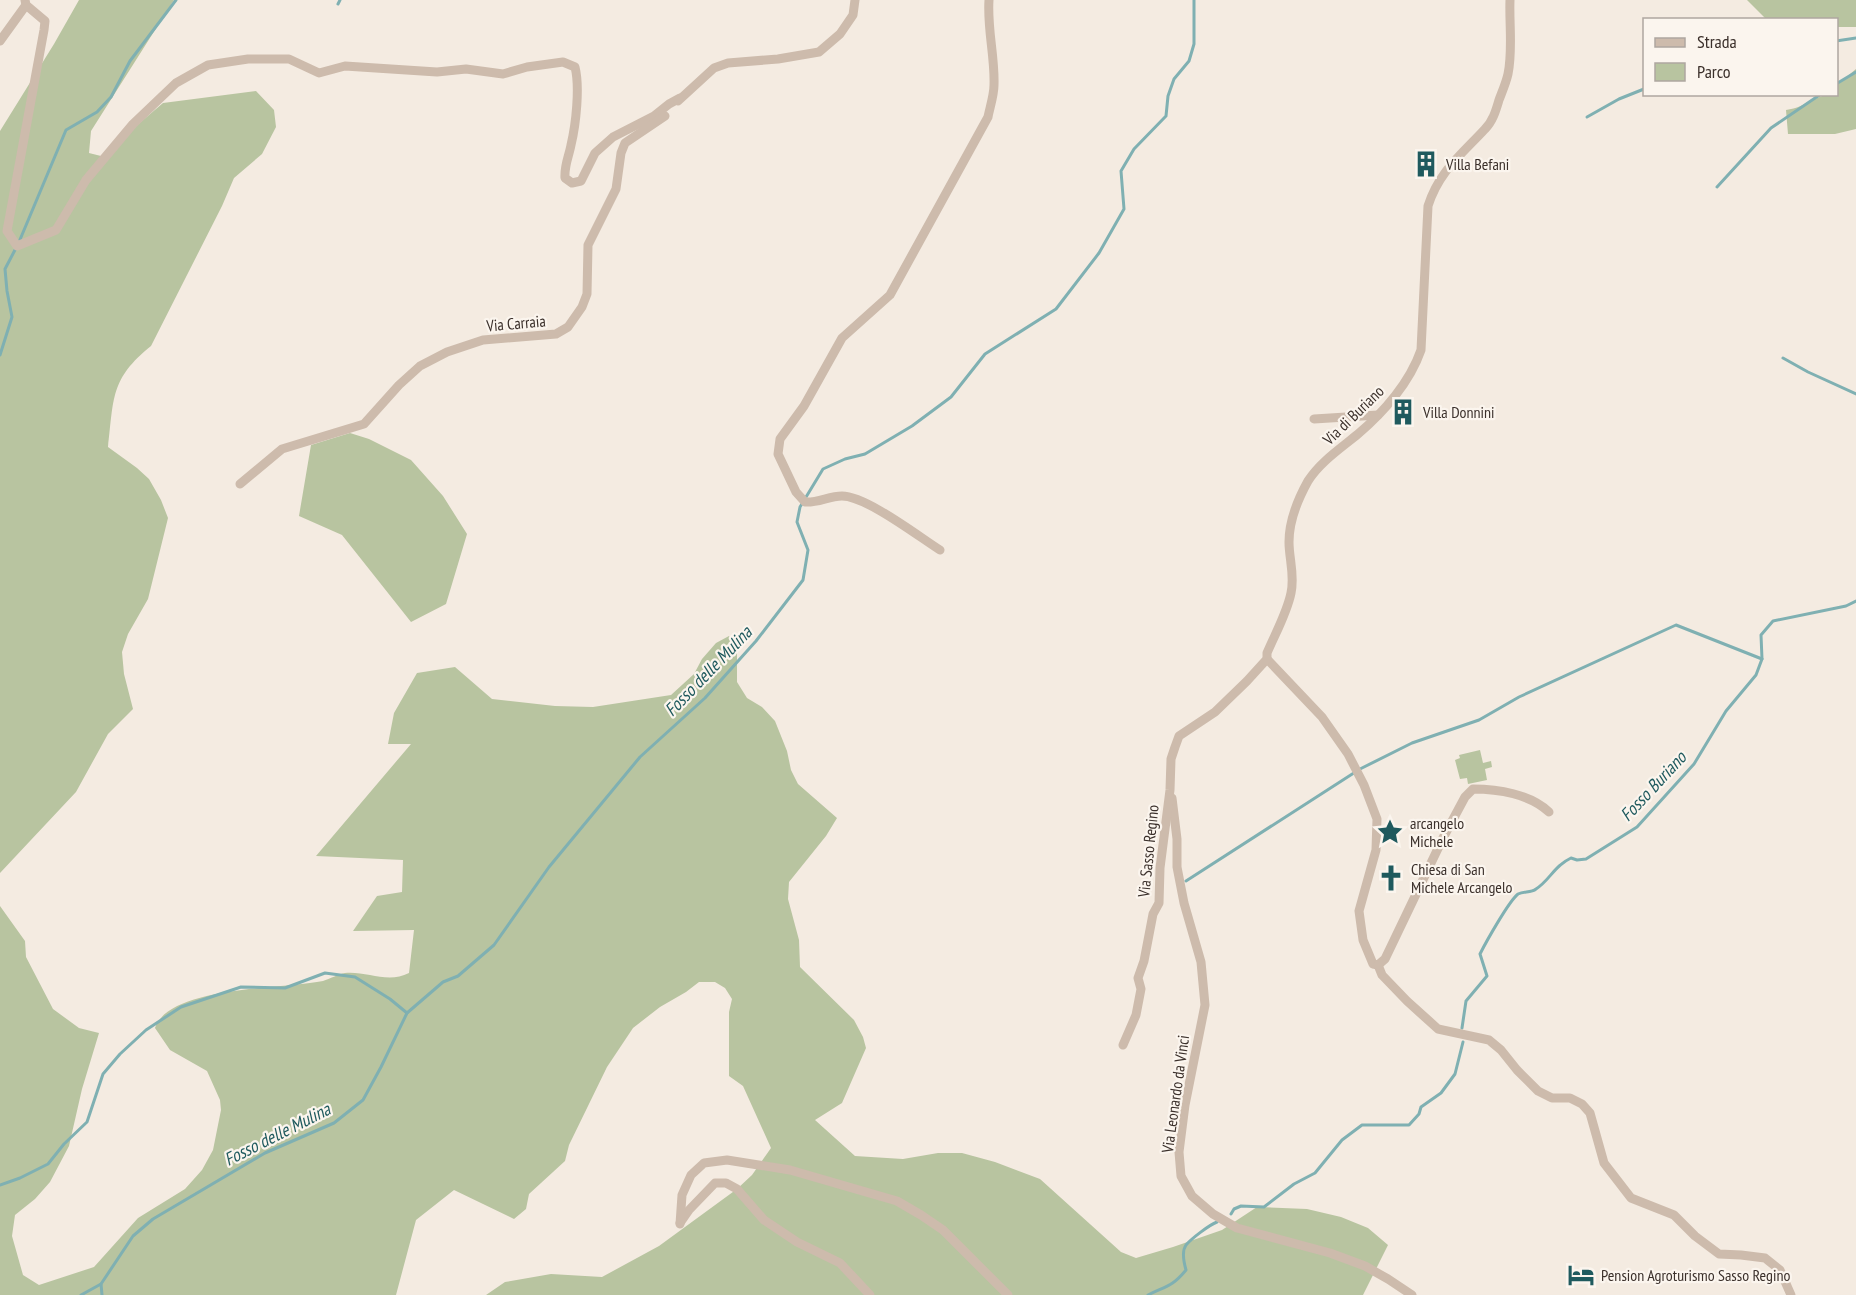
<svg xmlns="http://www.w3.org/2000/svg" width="1856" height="1295" viewBox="0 0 1856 1295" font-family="'PT Sans Narrow',sans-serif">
  <rect width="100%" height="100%" fill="#f4ebe1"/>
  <g fill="#b8c4a0">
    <path d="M79,0H174L91,131L89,153L101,156L163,103L256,91L274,110L276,127L262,154L234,178L222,206L151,346C110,379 114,398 108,447L137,468L149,479L161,500L168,518L148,599L128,634L122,652L124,674L133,709L108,734L76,792L0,873V131L54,44Z"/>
    <polygon points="1747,0 1856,0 1856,27 1837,27 1836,20 1766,19"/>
    <path d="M1856,69V129L1835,134H1788L1786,110C1808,107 1815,94 1836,94L1837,85Z"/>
    <polygon points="350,433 369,439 411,460 443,496 467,534 446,604 411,622 342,535 299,516 311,445"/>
    <path d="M729,636L737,646V682L747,698L762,707L775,721L787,751L791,770L798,784L837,818L826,836L789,882L788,899L799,940L800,967L854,1020L863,1037L866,1048L842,1103L815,1120L855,1156L903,1159L938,1153H962L995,1162L1040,1179L1121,1252L1136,1258L1173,1247L1222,1230L1257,1207L1307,1209L1341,1217L1368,1228L1388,1245L1363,1295H486L505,1282L551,1274L602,1277L659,1246L737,1189L752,1175L771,1148L743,1086L729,1076V1012L732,999L725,988L715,982H699L686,992L660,1007L633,1028L607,1067L569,1145L565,1161L529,1194L526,1209L514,1219L454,1190L416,1220L396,1295H0V906L25,941L26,957L53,1009L79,1028L99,1033L82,1089L69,1146L50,1182L35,1199L15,1215L12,1236L23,1275L39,1285L94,1267L138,1218L185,1189L202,1170L213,1150L221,1110L220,1100L207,1071L170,1050L155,1028C169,986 284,989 323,981C330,979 338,974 345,973C367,971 388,984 409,973L414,930L353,931L377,896L402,892L403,860L316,856L411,744H388L394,713L417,673L455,667L492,699L555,706L593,707L671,695L694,674L702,659L716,643Z"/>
    <polygon points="1480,750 1483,763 1491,761 1492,767 1485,769 1487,780 1468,784 1467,778 1460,779 1455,760 1460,758 1459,755"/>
  </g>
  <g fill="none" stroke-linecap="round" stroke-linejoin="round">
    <g stroke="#7fb0b2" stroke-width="3">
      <polyline points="338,4 340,0"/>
      <polyline points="1836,41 1856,38"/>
      <polyline points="1836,84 1856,72"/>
      <polyline points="1587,117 1619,99 1644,89"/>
      <polyline points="1717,187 1771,128 1821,94"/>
      <polyline points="19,242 66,130 97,112 111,97 130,61 176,0"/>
      <polyline points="0,355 12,317 7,291 5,269 16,248"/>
      <polyline points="1783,358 1808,372 1856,394"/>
      <polyline points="1186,881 1360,769 1412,743 1479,720 1519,697 1676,625 1762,659"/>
      <path d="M1462,1028L1466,1001L1487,976L1480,954C1486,942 1509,901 1518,894C1524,891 1531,893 1536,889C1550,880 1554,866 1571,858L1577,860L1586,859L1637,827L1694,764L1726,711L1756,675L1762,659L1761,635L1773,621L1846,606L1856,601"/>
      <polyline points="0,1185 20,1178 48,1164 64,1144 87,1122 103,1074 120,1054 146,1030 181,1007 241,987 285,988 325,973 355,977 390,999 407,1013"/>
      <polyline points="1231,1214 1234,1209 1241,1206 1264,1207 1294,1184 1315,1173 1342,1140 1362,1125 1409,1125 1419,1114 1421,1107 1441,1093 1455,1074 1463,1042"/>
      <polyline points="81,1295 101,1284"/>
      <polyline points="102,1295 101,1284 133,1236 153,1219 265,1153 334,1123 363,1100 381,1067 407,1013 443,982 458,976 494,945 549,867 640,757 705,698 756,641 803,580 808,550 797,522 800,507 823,469 845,459 865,454 912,426 951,397 985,354 1056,309 1099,253 1124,209 1121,171 1134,149 1166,116 1168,96 1174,79 1189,61 1194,44 1194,0"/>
      <path d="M1148,1295C1166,1286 1172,1287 1186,1270C1184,1263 1181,1252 1186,1245C1191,1239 1209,1225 1217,1222"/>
    </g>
    <g stroke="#cdbbac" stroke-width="9">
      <path d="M25,0L26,5L45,21L44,30L7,231L17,246L56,230L86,180L133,124L176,83L208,65L248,59H289L319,73L345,66L437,72L466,69L503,74L527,67L563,62L575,67C580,87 576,124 571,145C569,156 564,166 565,178L572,183L581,181L595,153L613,137L654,116L669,104L680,98"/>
      <polyline points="0,41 26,5"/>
      <polyline points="678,101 714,68 728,63 778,59 819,52 840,34 853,15 855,0"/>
      <polyline points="1314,419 1378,415"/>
      <polyline points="240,484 282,449 364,424 399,385 420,366 447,352 483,340 556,334 568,327 582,307 587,294 588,245 616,189 621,153 625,143 665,116"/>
      <path d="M940,550C918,536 866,496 842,496C829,496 818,503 805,502L796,492L778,454L780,439L804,406L842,338L890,295L988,117C990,107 994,95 994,85C995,56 987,29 989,0"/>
      <polyline points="1267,659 1322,717 1348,754 1364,785 1377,819 1376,850 1359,911 1363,940 1373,964 1378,965"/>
      <polyline points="1172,798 1177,839 1177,867 1184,903 1201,962 1205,1005 1185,1105 1179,1152 1181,1176 1192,1196 1213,1214 1237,1228 1330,1253 1365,1266 1388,1279 1412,1295"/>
      <polyline points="1378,965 1382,975 1407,1001 1438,1029 1489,1040 1501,1050 1517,1070 1538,1091 1552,1098 1570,1098 1582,1104 1590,1113 1604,1163 1631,1198 1674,1215 1695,1236 1719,1254 1741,1255 1765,1258 1780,1270 1791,1295"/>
      <path d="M1378,965L1385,959L1443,838L1465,797L1473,789C1498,789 1530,794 1549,812"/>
      <path d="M1123,1045L1136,1015L1141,989L1138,978L1144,961L1153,914L1159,903L1160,868L1170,790L1171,759L1175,747L1179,736L1215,712L1247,681L1267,659V653C1275,634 1287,613 1291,593C1295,575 1289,559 1289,542C1289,522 1298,499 1308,481C1320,462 1341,448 1358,434C1384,412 1410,382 1421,350L1428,206C1439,171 1462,154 1485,129C1493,121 1496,110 1499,100C1502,92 1506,83 1508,74C1513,50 1509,24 1510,0"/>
      <polyline points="680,1223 689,1210 715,1183 726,1183 737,1189 764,1220 797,1242 840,1263 870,1295"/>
      <polyline points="680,1224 682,1195 691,1175 704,1163 727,1160 790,1170 897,1201 921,1215 943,1230 1008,1295"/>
    </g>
  </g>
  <defs>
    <g id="building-bare" transform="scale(2.07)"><path d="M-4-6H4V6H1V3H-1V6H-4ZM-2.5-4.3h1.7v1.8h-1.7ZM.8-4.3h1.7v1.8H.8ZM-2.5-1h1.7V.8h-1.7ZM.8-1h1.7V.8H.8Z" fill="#1f5a5e" stroke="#fbf5ee" stroke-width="2.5" paint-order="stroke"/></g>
    <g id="sight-bare" transform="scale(2.07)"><path d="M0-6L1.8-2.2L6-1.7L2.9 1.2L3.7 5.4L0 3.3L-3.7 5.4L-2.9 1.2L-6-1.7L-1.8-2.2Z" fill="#1f5a5e" stroke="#fbf5ee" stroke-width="2.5" paint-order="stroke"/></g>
    <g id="church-bare" transform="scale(2.07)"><path d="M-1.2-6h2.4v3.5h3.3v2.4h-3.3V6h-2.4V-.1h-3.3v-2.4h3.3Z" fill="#1f5a5e" stroke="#fbf5ee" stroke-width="2.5" paint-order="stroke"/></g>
    <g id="hotel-bare" transform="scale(2.07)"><path d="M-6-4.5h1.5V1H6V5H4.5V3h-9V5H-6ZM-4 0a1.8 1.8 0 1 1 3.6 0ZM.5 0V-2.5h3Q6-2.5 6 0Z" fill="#1f5a5e" stroke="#fbf5ee" stroke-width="2.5" paint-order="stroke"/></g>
  </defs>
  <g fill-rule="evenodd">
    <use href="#building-bare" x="1426" y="164"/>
    <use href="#building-bare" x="1403" y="412"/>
    <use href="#sight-bare" x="1390" y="832"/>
    <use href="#church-bare" x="1391" y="878"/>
    <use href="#hotel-bare" x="1581" y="1275"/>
  </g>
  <g text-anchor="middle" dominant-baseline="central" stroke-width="4.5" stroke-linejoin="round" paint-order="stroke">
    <g font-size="16" fill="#3b302b" stroke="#fbf5ee" text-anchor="start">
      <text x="1446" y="164">Villa Befani</text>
      <text x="1423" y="412">Villa Donnini</text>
      <text x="1410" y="823">arcangelo<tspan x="1410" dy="18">Michele</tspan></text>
      <text x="1411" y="869">Chiesa di San<tspan x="1411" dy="18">Michele Arcangelo</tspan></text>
      <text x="1601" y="1275">Pension Agroturismo Sasso Regino</text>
    </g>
    <g font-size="16" fill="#3b302b" stroke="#fbf5ee">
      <text transform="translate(516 323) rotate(-5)">Via Carraia</text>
      <text transform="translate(1353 415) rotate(-44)">Via di Buriano</text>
      <text transform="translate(1148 851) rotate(-84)">Via Sasso Regino</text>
      <text transform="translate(1175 1094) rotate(-82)">Via Leonardo da Vinci</text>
    </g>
    <g font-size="18" font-style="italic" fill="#1f5a5e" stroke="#fbf5ee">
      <text transform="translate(708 671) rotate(-46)">Fosso delle Mulina</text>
      <text transform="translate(1653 786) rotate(-47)">Fosso Buriano</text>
      <text transform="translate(277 1134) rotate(-27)">Fosso delle Mulina</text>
    </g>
  </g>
  <rect x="1643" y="18" width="195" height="78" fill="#fbf5ee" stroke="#aea6a0" stroke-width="1.5"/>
  <rect x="1655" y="38" width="30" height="9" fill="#cdbbac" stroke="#aea6a0" stroke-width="1.5"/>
  <text x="1697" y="48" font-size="18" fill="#3b302b">Strada</text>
  <rect x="1655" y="63" width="30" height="18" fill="#b8c4a0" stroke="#aea6a0" stroke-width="1.5"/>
  <text x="1697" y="78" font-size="18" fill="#3b302b">Parco</text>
</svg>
